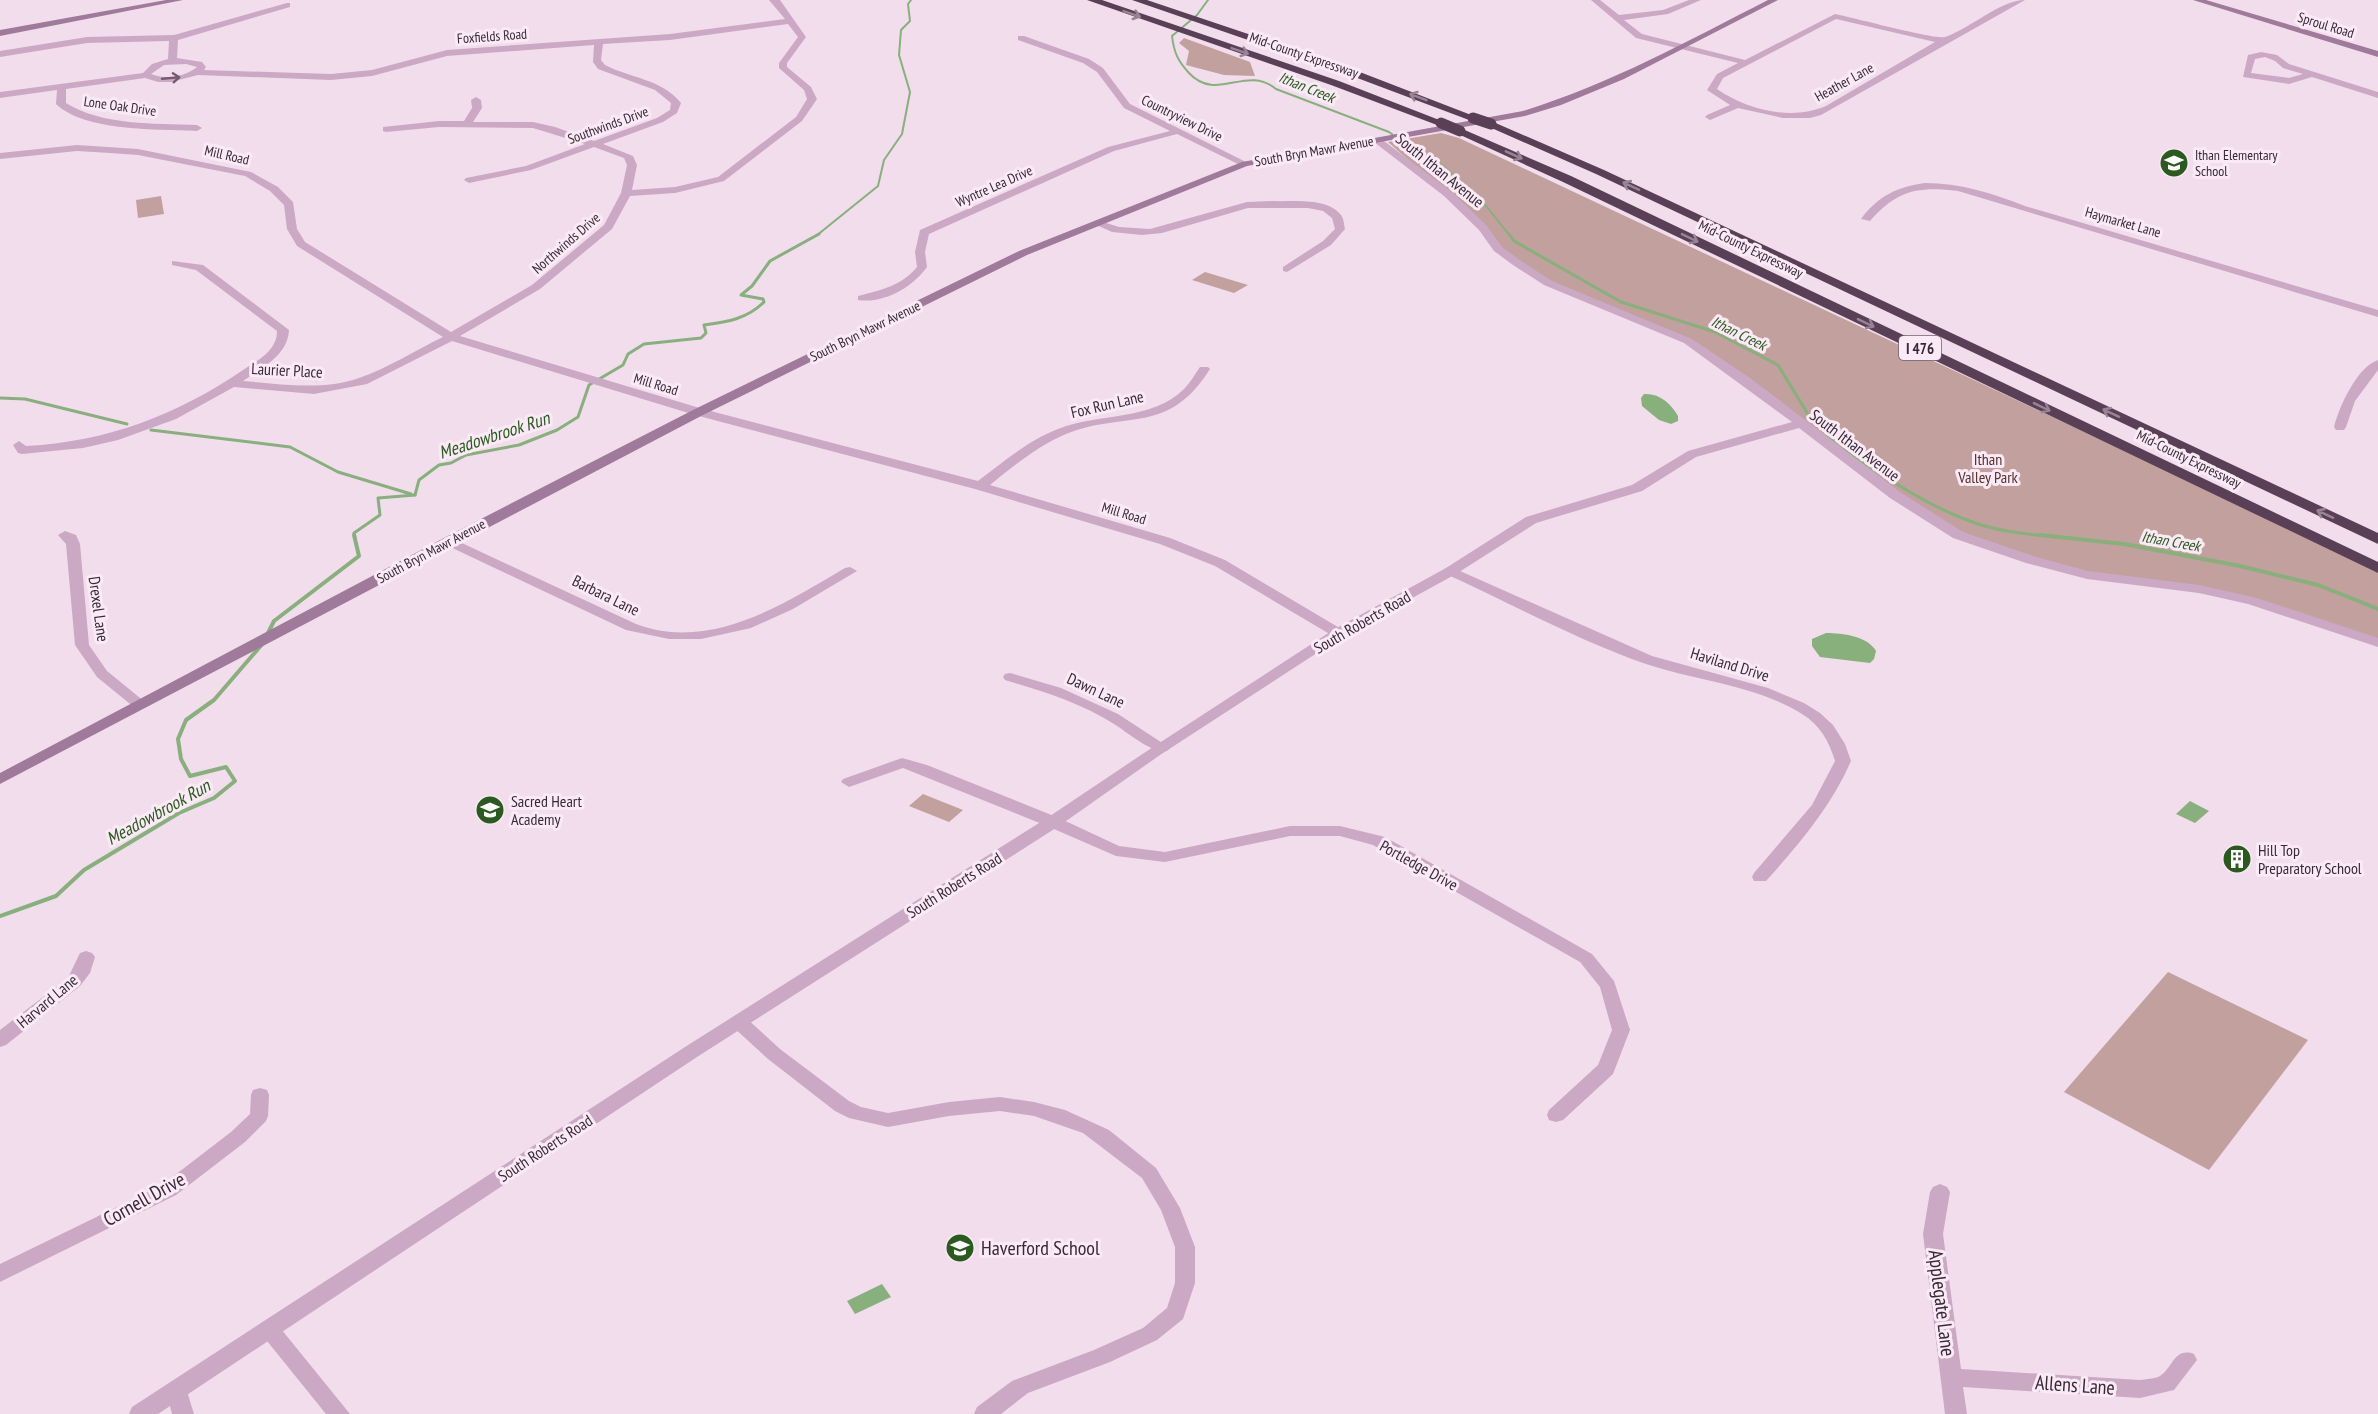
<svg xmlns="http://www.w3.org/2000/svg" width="2378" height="1414" viewBox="0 0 2378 1414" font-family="'PT Sans Narrow',sans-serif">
  <rect width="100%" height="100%" fill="#f2dded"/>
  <g fill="#c2a09d">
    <polygon points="1184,38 1250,62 1255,76 1224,75 1186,65 1189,51 1179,43"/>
    <polygon points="1441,133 1459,138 2378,570 2378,643 2252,601 2087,575 1958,535 1688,341 1548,283 1517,263 1468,212 1388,142"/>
    <polygon points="161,196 164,214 138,218 136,200"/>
    <polygon points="1205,272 1248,285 1234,293 1192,280"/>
    <polygon points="923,794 963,810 949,822 909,806"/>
    <polygon points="2168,972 2308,1040 2209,1170 2064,1092"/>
  </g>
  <g fill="#87b07c">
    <path d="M1644,394C1660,393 1671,404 1678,416V421L1671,424L1659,420L1642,406L1641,398Z"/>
    <path d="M1826,633C1843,633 1867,636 1876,651L1874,659L1870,663L1820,657L1812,646V639Z"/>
    <polygon points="2190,801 2209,811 2195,823 2176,814"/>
    <polygon points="882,1284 891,1297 855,1314 847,1301"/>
  </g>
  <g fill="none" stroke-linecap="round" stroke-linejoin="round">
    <g stroke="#87b07c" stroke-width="2">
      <path d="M1208,0L1197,15L1172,36C1174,53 1178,61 1189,73C1217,103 1246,64 1276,89L1389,132L1410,148L1442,165L1487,207L1510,236"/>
      <polyline points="816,236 878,186 884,160 902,134 910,92 899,55 901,30 910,21 908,4 911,0"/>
    </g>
    <g stroke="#87b07c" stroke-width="3">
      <polyline points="1509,234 1514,241 1621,302 1715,332 1778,365 1809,416 1836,444"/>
      <polyline points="0,398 25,399 127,424"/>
      <polyline points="151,430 290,447 338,472 411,494"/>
      <path d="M1842,449C1883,475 1922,503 1967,520C1994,531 2025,534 2054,537"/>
      <path d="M415,495L419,480L439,465L451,463L466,455L519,445L557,430L578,417L589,385L623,365L628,354L644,344L701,338L706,333L704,325C727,322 747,319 764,302L763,299L741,295L752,286L770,261L819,234"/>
      <polyline points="355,537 354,533 380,515 378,498 415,495"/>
    </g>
    <g stroke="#87b07c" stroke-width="4">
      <polyline points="2040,535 2124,544 2240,566 2318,585 2378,609"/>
      <polyline points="268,633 274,621 359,556 354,535"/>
      <polyline points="0,916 56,896 84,870 179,813 214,798 235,781 226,767 190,776 181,759 178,739 186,720 214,700 264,642"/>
    </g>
    <g fill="#cba9c4" fill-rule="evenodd">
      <path d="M769,0H780L806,37L787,63V67L811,87L817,99L802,121L724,181L675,193L630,196L612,229L540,289L460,336L703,409L978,481C1003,462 1029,440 1058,429C1098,413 1152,421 1184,389C1190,383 1195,374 1200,367H1208L1210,369C1168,436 1126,410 1066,434C1038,446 1013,466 990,485L1170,538L1225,560L1343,630L1345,633L1343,636H1333L1215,566L1160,544L975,489L695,415L452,341L367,384L314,394L234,387L176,419L118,440L83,448L22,454L18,453L13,445L19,441L26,446C106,442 177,415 243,370C258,360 277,351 277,331L196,270L172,265V261L203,265L289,330C288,355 262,368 243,381C282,384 322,391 359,378C388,368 416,350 443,337L297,246L287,229L284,205L270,191L245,176L138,155L110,153L77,151L0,159V153L77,145L138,149L251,172L278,187L293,202L297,229L305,242L451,332L532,285L604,225L621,193L627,165L624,158L594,147L531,170L469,183L464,180L466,178L526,166L585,144L533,128L439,127L386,132L383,131V127L439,121H464L472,108L471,100L476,97L481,100L482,108L473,122H533L555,127L594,141L657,118L670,110L671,103L655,90L598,69L593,62L594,45L447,56L372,76L331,80L198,75L171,82H158L145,78L66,89V103C103,126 154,123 197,125L202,128L197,131C159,129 85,132 56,104L57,90L0,98V92L143,73L152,64L168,59L169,41L87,43L0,57V51L87,37L174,35L287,3H290V7L178,40L177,58L202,62L206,67L204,70L331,74L372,70L447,50L670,34L785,19ZM788,24L798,37L779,63V68L804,90L807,99L796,117L718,177L675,187L632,190L637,165L633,156L603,144L663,122L677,113L681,103C662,79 630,78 605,65L601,60L603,44L670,40ZM186,64L197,67C185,77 165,80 151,74L164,65Z"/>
      <path d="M1591,0H1600L1619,15L1663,10L1689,0H1701L1668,14L1624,20L1642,34L1745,60L1835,14C1851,17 1936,40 1945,37C1970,29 2000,0 2025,0L1821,115L1810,118H1783L1738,108L1710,120L1705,117L1707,115L1730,105L1707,90L1717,74L1738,63L1636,38ZM1836,19L1935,42L1826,106C1791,121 1747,110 1717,89L1723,78Z"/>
      <path d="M1018,36H1024L1089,59L1103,68L1130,104L1250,164L1242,166L1177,134L1114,151L929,234L925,252L927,267C913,287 884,304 858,300V296C881,290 901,286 917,267L915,252L920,230L1108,147L1170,131L1124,108L1097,72L1083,63L1018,40Z"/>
      <path d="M2261,52L2277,55L2289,64L2378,92V98L2312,77L2289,84L2243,77L2248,55ZM2265,57L2275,61L2283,68L2303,74L2289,78L2251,73L2255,59Z"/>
      <path d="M1925,183C1960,183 1992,193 2025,206L2378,310V317L1958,191C1918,186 1897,190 1870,221L1861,219C1878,196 1897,187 1925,183Z"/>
      <path d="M1272,201C1292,202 1327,197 1341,215C1344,219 1344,225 1345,229L1331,245L1287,272L1283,271V267L1323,241L1335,229L1332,218L1323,211L1308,208H1248L1162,233L1142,235L1112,232L1092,223L1097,220L1119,227L1150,229L1247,202Z"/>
      <path d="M2378,360V370L2355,401L2346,427L2344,430H2336L2334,427C2339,407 2357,367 2378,360Z"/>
      <polygon points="65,531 76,535 80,544 89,645 107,671 145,702 147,705 145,708 135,708 97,677 75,645 66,544 58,535"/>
      <path d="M449,537L636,624C710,652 784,604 845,568L850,567L857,571L793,609L751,628L701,639H669L626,630L444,544L442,541L444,538Z"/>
      <path d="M1451,567L1652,656L1768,688L1804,703L1820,713L1833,725L1845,744L1851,761C1831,807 1799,844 1766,881H1754L1752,877L1754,873L1812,805L1835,761C1829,741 1820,725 1802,714C1756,685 1697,681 1646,664C1577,640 1512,604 1446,574L1444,571L1446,568Z"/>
      <path d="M1010,673L1061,688L1118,714L1170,748L1167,751C1154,755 1127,732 1114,724C1081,703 1042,691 1005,680L1003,677L1005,674Z"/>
      <polygon points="902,758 927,765 1059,818 1119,846 1165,852 1290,826 1340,826 1385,837 1592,954 1614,981 1630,1030 1613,1074 1563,1120 1556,1122 1549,1120 1547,1115 1549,1110 1598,1065 1612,1030 1600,987 1580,962 1373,845 1340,836 1290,836 1165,862 1116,856 1047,826 903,768 849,787 841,782 843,779"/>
      <polygon points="86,951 92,953 95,957 90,973 80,986 6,1045 0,1047 0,1030 68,978 80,953"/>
      <polygon points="739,1016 745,1017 780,1049 849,1101 861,1107 888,1113 949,1102 1000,1097 1034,1102 1065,1110 1109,1130 1156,1168 1180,1208 1195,1247 1195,1283 1183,1319 1157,1340 1110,1362 1028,1393 1001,1414 974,1414 977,1407 1012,1381 1094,1350 1143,1328 1167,1308 1175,1283 1175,1247 1161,1210 1142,1178 1083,1133 1034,1116 1000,1111 949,1116 888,1127 849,1118 835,1111 768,1059 733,1027 730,1022 733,1017"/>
      <polygon points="260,1088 267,1090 269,1095 268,1116 266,1121 245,1142 176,1195 0,1282 0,1264 162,1185 231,1132 250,1114 251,1095 253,1090"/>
      <path d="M1940,1184L1947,1187L1950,1192L1943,1234L1961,1369L2140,1380C2145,1379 2155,1379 2160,1376C2173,1368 2174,1347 2194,1354L2197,1360L2174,1390L2140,1398L1963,1387L1967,1414H1945L1923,1234L1930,1192L1933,1187Z"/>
      <polygon points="270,1321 277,1324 350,1414 326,1414 263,1336 259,1330 263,1324"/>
      <polygon points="177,1382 185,1385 194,1414 172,1414 166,1391 169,1385"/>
    </g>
    <polygon fill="#cba9c4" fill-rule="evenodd" points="1374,138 1380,138 1452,192 1487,226 1502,247 1521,261 1552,281 1692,339 1750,378 1900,492 1963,532 2036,557 2088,571 2199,585 2257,598 2378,638 2378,647 2248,604 2199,593 2087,579 2026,563 1953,538 1890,498 1799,428 1696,457 1642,491 1536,523 1456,574 1343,636 1160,755 1059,826 697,1057 158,1414 129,1414 132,1407 685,1047 1047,818 1150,749 1333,630 1446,568 1526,517 1632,485 1688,451 1792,422 1684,343 1544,285 1513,265 1494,251 1479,230 1444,196 1374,142"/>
    <g fill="#9f7a9a" fill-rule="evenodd">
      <polygon points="166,0 183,0 0,36 0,30"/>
      <path d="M1768,0H1778L1624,79L1561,105L1525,116L1247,166L1027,255L703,415L0,784V773L444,538L695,409L1019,251L1242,162L1523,111C1610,84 1688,41 1768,0Z"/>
      <polygon points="2193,0 2206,0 2378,51 2378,57"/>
    </g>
    <g fill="#594057" fill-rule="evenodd">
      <polygon points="1087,0 1102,0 1339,81 1447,123 1445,125 1437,125 1331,85"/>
      <polygon points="1132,0 1147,0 1352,69 1479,118 1477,120 1469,120 1344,73"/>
      <polygon points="1491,121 1604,170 2378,533 2378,544 1596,174 1487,126 1487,122"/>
      <polygon points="1460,128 1571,176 2378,562 2378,573 1563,182 1456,133 1454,131"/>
    </g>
    <g stroke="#594057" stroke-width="11">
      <polyline points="1473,118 1491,124"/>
      <polyline points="1441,123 1460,131"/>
    </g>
  </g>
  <defs><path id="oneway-shaft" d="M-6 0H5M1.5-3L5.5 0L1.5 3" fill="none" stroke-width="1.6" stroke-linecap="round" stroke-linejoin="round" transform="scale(1.5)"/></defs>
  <g stroke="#998496">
    <use href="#oneway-shaft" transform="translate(1132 14) rotate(19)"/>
    <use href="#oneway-shaft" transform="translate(1240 51) rotate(19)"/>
    <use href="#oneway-shaft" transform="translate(1418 97) rotate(-159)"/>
    <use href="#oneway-shaft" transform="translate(1514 155) rotate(24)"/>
    <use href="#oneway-shaft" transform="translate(1631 186) rotate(-155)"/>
    <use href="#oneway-shaft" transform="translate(1690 238) rotate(26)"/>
    <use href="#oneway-shaft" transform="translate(1866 323) rotate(26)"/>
    <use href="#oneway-shaft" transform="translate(2042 407) rotate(26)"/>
    <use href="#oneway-shaft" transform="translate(2111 413) rotate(-155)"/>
    <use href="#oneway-shaft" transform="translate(2325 514) rotate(-155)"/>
  </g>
  <use stroke="#735c6f" href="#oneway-shaft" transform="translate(171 78) rotate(-5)"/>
  <defs>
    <g id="school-disc" transform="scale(1.5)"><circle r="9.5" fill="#295a1e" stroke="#faeaf5"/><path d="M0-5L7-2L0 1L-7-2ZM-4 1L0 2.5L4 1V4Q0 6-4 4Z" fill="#fff"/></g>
    <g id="building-disc" transform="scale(1.5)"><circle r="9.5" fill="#295a1e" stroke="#faeaf5"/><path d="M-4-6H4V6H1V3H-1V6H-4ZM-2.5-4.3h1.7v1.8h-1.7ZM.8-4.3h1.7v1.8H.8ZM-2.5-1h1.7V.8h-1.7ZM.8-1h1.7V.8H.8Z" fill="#fff"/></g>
  </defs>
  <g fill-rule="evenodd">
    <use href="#school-disc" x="2174" y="163"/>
    <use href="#school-disc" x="490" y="810"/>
    <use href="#building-disc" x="2237" y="859"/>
    <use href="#school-disc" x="960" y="1248"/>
  </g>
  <g text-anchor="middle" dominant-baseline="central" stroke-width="6" stroke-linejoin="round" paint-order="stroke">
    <g font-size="14" fill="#382937" stroke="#faeaf5">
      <text transform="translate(2326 25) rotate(17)">Sproul Road</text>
      <text transform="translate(492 36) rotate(-4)">Foxfields Road</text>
      <text transform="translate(1304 55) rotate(19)">Mid-County Expressway</text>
      <text transform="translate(1844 82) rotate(-29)">Heather Lane</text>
      <text transform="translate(120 106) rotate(8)">Lone Oak Drive</text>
      <text transform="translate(1182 118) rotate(26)">Countryview Drive</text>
      <text transform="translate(608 125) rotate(-20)">Southwinds Drive</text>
      <text transform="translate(1314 151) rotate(-10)">South Bryn Mawr Avenue</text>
      <text transform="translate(227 155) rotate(13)">Mill Road</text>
      <text transform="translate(994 186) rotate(-24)">Wyntre Lea Drive</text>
      <text transform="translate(2123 222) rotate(16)">Haymarket Lane</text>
      <text transform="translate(566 243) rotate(-41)">Northwinds Drive</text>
      <text transform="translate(1751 249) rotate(26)">Mid-County Expressway</text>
      <text transform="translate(865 331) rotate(-26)">South Bryn Mawr Avenue</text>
      <text transform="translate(656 384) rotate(17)">Mill Road</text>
      <text transform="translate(2189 459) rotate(26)">Mid-County Expressway</text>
      <text transform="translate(1124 513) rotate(17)">Mill Road</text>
      <text transform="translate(431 551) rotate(-28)">South Bryn Mawr Avenue</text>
    </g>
    <g font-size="14" fill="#382937" stroke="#faeaf5" text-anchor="start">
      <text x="2195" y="155">Ithan Elementary<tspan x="2195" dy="16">School</tspan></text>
    </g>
    <g font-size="15" font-style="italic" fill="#295a1e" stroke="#faeaf5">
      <text transform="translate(1307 87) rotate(22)">Ithan Creek</text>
      <text transform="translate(1739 333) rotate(26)">Ithan Creek</text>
      <text transform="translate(2171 541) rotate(10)">Ithan Creek</text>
    </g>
    <rect fill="#faeaf5" stroke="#726370" stroke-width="1.5" x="1899" y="336" width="42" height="24" rx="4.5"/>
    <g font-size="15" font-weight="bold" fill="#382937">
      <text x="1920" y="348">I 476</text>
    </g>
    <g font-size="16" fill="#382937" stroke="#faeaf5">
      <text transform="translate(1440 170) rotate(39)">South Ithan Avenue</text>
      <text transform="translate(287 370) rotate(3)">Laurier Place</text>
      <text transform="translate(1107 404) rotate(-13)">Fox Run Lane</text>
      <text transform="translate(1855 445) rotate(37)">South Ithan Avenue</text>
      <text transform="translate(606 595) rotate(26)">Barbara Lane</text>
      <text transform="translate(99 609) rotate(82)">Drexel Lane</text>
      <text transform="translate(1362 622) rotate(-30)">South Roberts Road</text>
      <text transform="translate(1730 664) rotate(17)">Haviland Drive</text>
      <text transform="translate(1096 690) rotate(25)">Dawn Lane</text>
      <text transform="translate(1419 865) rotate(29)">Portledge Drive</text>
      <text transform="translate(954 885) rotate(-32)">South Roberts Road</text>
      <text transform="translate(47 1001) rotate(-40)">Harvard Lane</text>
      <text transform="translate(545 1148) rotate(-33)">South Roberts Road</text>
    </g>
    <g font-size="16" fill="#56312d" stroke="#faeaf5">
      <text x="1988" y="459">Ithan<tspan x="1988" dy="18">Valley Park</tspan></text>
    </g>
    <g font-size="16" fill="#382937" stroke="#faeaf5" text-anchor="start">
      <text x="511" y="801">Sacred Heart<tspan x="511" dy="18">Academy</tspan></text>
      <text x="2258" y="850">Hill Top<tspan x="2258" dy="18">Preparatory School</tspan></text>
    </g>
    <g font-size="18" font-style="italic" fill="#295a1e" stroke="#faeaf5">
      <text transform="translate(494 435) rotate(-18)">Meadowbrook Run</text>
      <text transform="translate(158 812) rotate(-29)">Meadowbrook Run</text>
    </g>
    <g font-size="20" fill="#382937" stroke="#faeaf5">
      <text transform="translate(144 1199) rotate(-29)">Cornell Drive</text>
      <text transform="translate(1942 1303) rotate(83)">Applegate Lane</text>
      <text transform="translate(2075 1385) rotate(4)">Allens Lane</text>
    </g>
    <g font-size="20" fill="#382937" stroke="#faeaf5" text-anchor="start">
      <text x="981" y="1248">Haverford School</text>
    </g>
  </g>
</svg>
